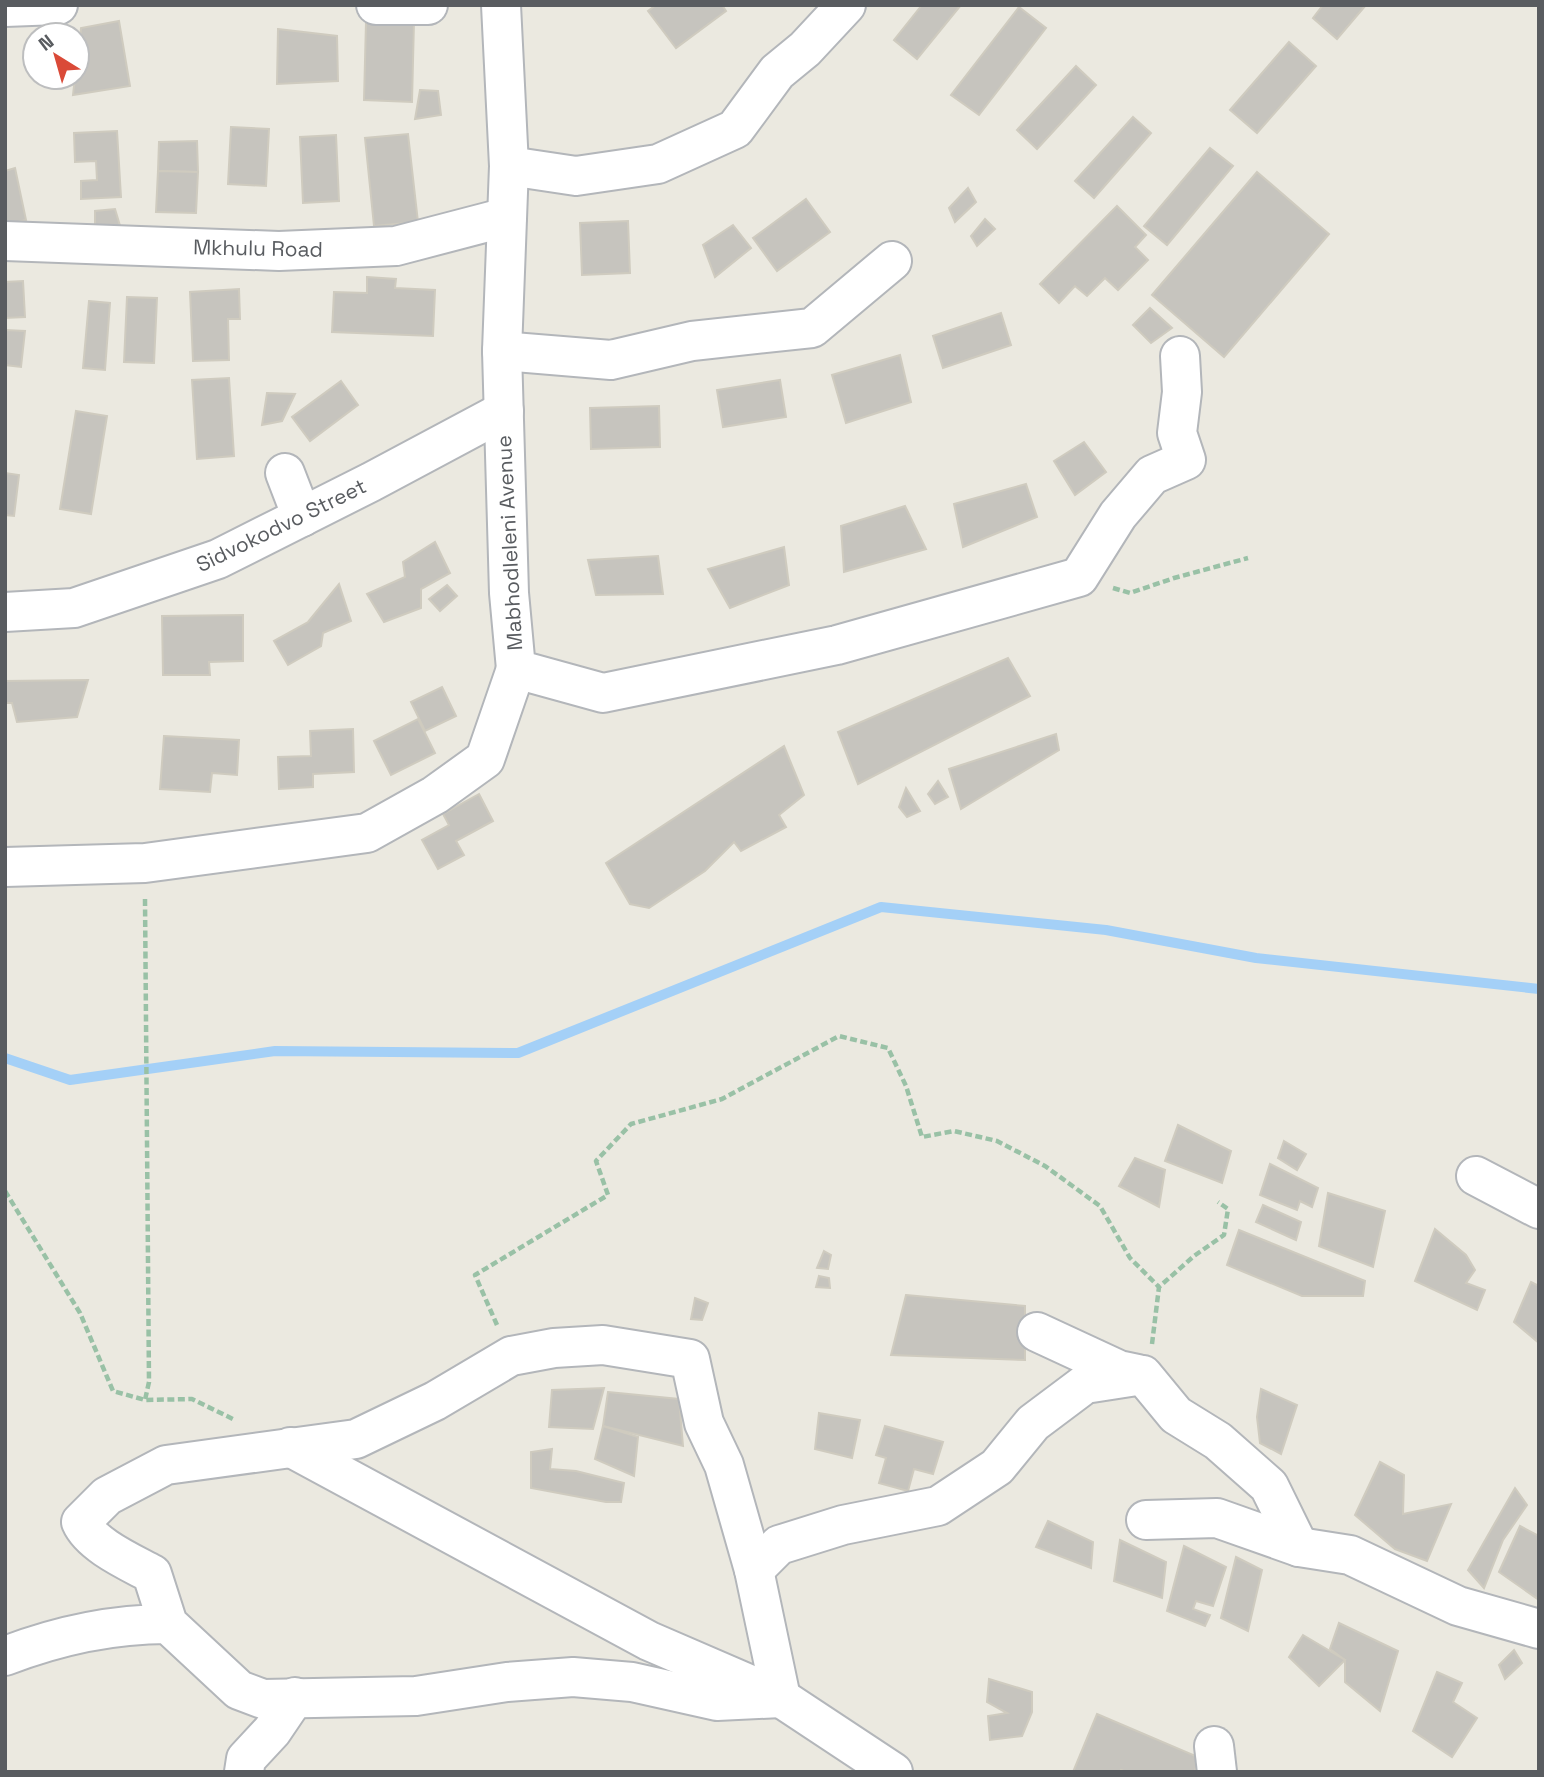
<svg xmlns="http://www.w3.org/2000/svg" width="1544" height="1777" viewBox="0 0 1544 1777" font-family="'Space Grotesk',sans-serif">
  <rect width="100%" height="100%" fill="#ebe9e0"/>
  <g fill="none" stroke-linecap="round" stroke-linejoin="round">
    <polyline stroke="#a4d0f7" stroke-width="10" points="5,1058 70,1080 275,1051 518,1053 881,907 1106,930 1256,958 1539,989"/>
  </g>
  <g fill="#c6c4be" stroke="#cfcbbf" stroke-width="2">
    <polygon points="656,5 722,5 726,11 676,48 648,11"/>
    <polygon points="922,5 961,5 917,59 894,40"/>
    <polygon points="1323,5 1366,5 1337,39 1313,18"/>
    <polygon points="1019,7 1046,28 979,115 951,95"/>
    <polygon points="119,21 130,86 73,95 75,77 77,77 81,28"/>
    <polygon points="414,21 412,102 364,100 366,22"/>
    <polygon points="278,29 337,36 338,81 277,84"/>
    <polygon points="1289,42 1316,66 1257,133 1230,110"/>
    <polygon points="1076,66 1096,85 1037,149 1017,130"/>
    <polygon points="420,90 438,91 441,115 415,119"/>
    <polygon points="1133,117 1151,133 1094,198 1075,181"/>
    <polygon points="231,127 269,129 266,186 228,184"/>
    <polygon points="117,131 121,197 81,199 81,181 97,180 96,161 75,162 74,133"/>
    <polygon points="408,134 418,222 374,226 365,138"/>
    <polygon points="336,135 339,201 303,203 300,137"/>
    <polygon points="197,141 198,172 158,171 159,142"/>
    <polygon points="1210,148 1233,166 1167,245 1144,226"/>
    <polygon points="15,168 26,220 5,225 5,171"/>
    <polygon points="158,171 198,172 196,213 156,212"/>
    <polygon points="1257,172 1329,234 1224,357 1152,295"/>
    <polygon points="968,188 976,202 955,222 949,208"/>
    <polygon points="806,199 830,232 777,271 753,238"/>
    <polygon points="1117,206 1146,235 1135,247 1148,260 1118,290 1105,278 1087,296 1075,286 1059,303 1040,284"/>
    <polygon points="115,209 121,229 95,228 95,211"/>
    <polygon points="985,219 995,229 977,246 971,236"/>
    <polygon points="628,221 630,273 582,275 580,223"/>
    <polygon points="733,225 751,248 715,277 703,245"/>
    <polygon points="367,277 396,279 395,288 435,290 433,336 332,332 334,292 367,293"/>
    <polygon points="23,281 25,317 5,318 5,282"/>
    <polygon points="239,289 240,319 228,319 229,360 193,361 190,292"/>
    <polygon points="127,297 157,298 154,363 124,362"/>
    <polygon points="89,301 110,303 105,370 83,368"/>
    <polygon points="1150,308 1172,328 1151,343 1133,325"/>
    <polygon points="1001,313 1011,345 943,368 933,336"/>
    <polygon points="5,330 25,331 21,367 5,365"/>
    <polygon points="900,355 911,402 846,423 832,375"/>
    <polygon points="229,378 234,456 197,459 192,380"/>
    <polygon points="780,380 786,417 723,427 717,390"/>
    <polygon points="341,381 358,405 310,441 292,417"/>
    <polygon points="267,393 295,394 282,421 262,425"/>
    <polygon points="659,406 660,447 591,449 590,408"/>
    <polygon points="76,411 107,416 91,514 60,509"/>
    <polygon points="1084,442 1106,472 1075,495 1054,461"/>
    <polygon points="5,473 19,475 14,516 5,515"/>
    <polygon points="1026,484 1037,517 963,547 954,504"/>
    <polygon points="905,506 926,549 844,572 841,526"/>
    <polygon points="435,542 450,573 421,589 421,608 384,622 367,594 405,577 403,562"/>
    <polygon points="784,547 789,585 730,608 708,569"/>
    <polygon points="658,556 663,594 596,595 588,560"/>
    <polygon points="339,584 351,621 323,633 321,646 288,665 274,641 308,622"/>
    <polygon points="447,585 457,596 440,611 429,599"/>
    <polygon points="243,615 243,661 209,662 210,675 163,675 162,616"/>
    <polygon points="1008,658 1030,696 858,784 838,732"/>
    <polygon points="88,680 77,717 17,722 12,703 5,703 5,681"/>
    <polygon points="442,687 456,716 425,731 411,702"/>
    <polygon points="418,719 435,753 391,775 374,741"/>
    <polygon points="353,729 354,772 313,774 313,787 279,789 278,757 311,756 310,731"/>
    <polygon points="1056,734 1059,750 961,809 949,769"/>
    <polygon points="164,736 239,740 237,775 212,773 210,792 160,789"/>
    <polygon points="784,746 804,795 779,815 786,827 741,851 734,842 705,871 649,908 630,904 606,863"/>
    <polygon points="938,781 948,797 935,804 928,794"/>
    <polygon points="906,788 920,811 907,817 899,807"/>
    <polygon points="479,794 493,821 456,841 464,855 438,869 422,840 449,825 443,814"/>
    <polygon points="1178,1125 1231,1151 1222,1183 1165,1161"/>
    <polygon points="1284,1141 1306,1154 1297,1170 1278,1158"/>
    <polygon points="1135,1158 1165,1170 1159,1207 1119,1186"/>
    <polygon points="1270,1164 1318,1188 1312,1207 1300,1201 1297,1210 1260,1195"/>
    <polygon points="1328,1193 1385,1211 1373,1267 1319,1246"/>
    <polygon points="1263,1205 1301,1222 1296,1240 1256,1222"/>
    <polygon points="1435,1229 1466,1255 1475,1270 1466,1283 1485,1290 1477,1310 1415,1281"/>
    <polygon points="1239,1230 1365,1281 1363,1296 1302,1296 1227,1265"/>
    <polygon points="824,1251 831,1255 828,1269 817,1268"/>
    <polygon points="819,1276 829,1278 830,1288 816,1287"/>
    <polygon points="1531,1282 1539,1286 1539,1343 1514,1322"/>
    <polygon points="906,1295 1025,1306 1025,1360 891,1355"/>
    <polygon points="695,1298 708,1303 702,1320 691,1319"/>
    <polygon points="604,1388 593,1429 549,1427 552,1390"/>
    <polygon points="1261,1389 1297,1405 1281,1454 1260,1443 1257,1417"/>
    <polygon points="608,1392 679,1399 683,1446 603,1426"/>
    <polygon points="819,1413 860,1420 852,1458 815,1449"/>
    <polygon points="603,1426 638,1437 634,1476 595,1459"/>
    <polygon points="885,1426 943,1442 933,1474 914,1469 908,1491 879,1483 886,1458 876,1455"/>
    <polygon points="552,1449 550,1469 576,1471 624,1483 621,1502 606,1502 531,1488 531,1452"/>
    <polygon points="1380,1462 1404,1475 1403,1514 1451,1504 1427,1561 1395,1549 1355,1515"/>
    <polygon points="1515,1488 1527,1505 1503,1540 1484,1588 1468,1570"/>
    <polygon points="1048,1521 1093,1542 1091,1568 1036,1547"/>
    <polygon points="1520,1526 1539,1536 1539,1600 1499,1572"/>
    <polygon points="1120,1540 1166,1562 1162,1598 1114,1581"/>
    <polygon points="1184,1546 1226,1567 1213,1606 1196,1601 1193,1609 1210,1615 1205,1626 1167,1611"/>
    <polygon points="1236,1557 1262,1570 1248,1631 1221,1618"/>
    <polygon points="1339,1623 1398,1651 1380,1711 1345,1682 1345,1660 1330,1649"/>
    <polygon points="1303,1635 1345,1660 1319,1686 1289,1657"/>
    <polygon points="1514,1650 1522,1663 1505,1679 1499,1665"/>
    <polygon points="1437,1672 1462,1683 1453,1702 1477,1718 1452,1757 1413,1731"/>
    <polygon points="989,1679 1032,1692 1032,1712 1022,1736 990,1740 988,1716 1007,1713 987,1702"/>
    <polygon points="1097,1714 1198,1757 1195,1772 1126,1772 1121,1770 1120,1772 1073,1772"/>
  </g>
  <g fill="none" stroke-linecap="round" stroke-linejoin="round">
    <g stroke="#b3b6ba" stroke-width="42">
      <g id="minor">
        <polyline points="376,5 428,5"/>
        <polyline points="501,5 509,166 502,351 509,593 516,669 603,693 837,645 1079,577 1118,515 1152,475 1186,460 1177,433 1182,392 1180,356"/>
        <polyline points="5,7 58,5"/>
        <polyline points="509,166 576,176 658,164 735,129 777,72 805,49 846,5"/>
        <polyline points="5,241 279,251 396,246 507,217"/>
        <polyline points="502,351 611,360 692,341 812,328 892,261"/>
        <polyline points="285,473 302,517"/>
        <polyline points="5,612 74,608 218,559 371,482 504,411"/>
        <polyline points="5,867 145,863 367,833 435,795 485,759 516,669"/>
        <polyline points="1476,1176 1539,1209"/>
        <polyline points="1037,1332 1119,1370 1138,1374"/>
        <polyline points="290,1447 649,1641 781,1698 893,1772"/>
        <polyline points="1146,1520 1217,1518 1299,1547 1350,1555 1458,1606 1539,1629"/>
        <polyline points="754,1570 779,1545 843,1525 938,1506 997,1467 1033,1423 1085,1384 1143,1375 1176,1415 1218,1441 1269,1486 1299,1547"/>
        <path d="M5,1656C57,1636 113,1624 168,1624L239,1690L263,1699L416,1696L507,1682L573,1677L632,1682L717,1701L781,1698L754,1570L724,1465L704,1423L690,1359L603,1345L554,1348L511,1356L435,1401L356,1439L166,1465L107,1496L81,1522C91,1545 130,1562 152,1574L168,1624"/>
        <polyline points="1214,1746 1217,1772"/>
        <polyline points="244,1772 246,1759 272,1731 295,1697"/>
      </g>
    </g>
    <g stroke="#99c1a6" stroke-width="4.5" stroke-dasharray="7 3.5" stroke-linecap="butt">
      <polyline points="1113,588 1130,593 1174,578 1248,558"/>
      <polyline points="145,899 149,1382 145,1400"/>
      <polyline points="5,1191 80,1313 113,1391 145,1400 192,1399 235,1420"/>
      <polyline points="497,1325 475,1275 608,1195 596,1161 631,1124 722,1099 839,1036 888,1048 906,1086 922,1137 954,1131 997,1141 1045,1166 1100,1206 1130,1258 1159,1287"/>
      <polyline points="1152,1344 1159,1287 1194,1256 1224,1235 1228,1209 1218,1202"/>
    </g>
    <use href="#minor" stroke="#fff" stroke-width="38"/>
  </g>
  <g text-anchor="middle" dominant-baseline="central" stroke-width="6" stroke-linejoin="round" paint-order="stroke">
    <g font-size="21" fill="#595c60" stroke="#fff">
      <text transform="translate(258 248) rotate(1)">Mkhulu Road</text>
      <text transform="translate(281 525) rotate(-26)">Sidvokodvo Street</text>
      <text transform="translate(509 543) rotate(-93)">Mabhodleleni Avenue</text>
    </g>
  </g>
  <rect width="1544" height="1777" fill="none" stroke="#595c60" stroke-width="14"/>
  <g transform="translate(56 56) rotate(323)"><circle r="33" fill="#ffffff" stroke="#bdbebf" stroke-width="2"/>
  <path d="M0-5L12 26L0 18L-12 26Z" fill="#da4a38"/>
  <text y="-10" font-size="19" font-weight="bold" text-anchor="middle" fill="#595c60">N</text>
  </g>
</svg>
